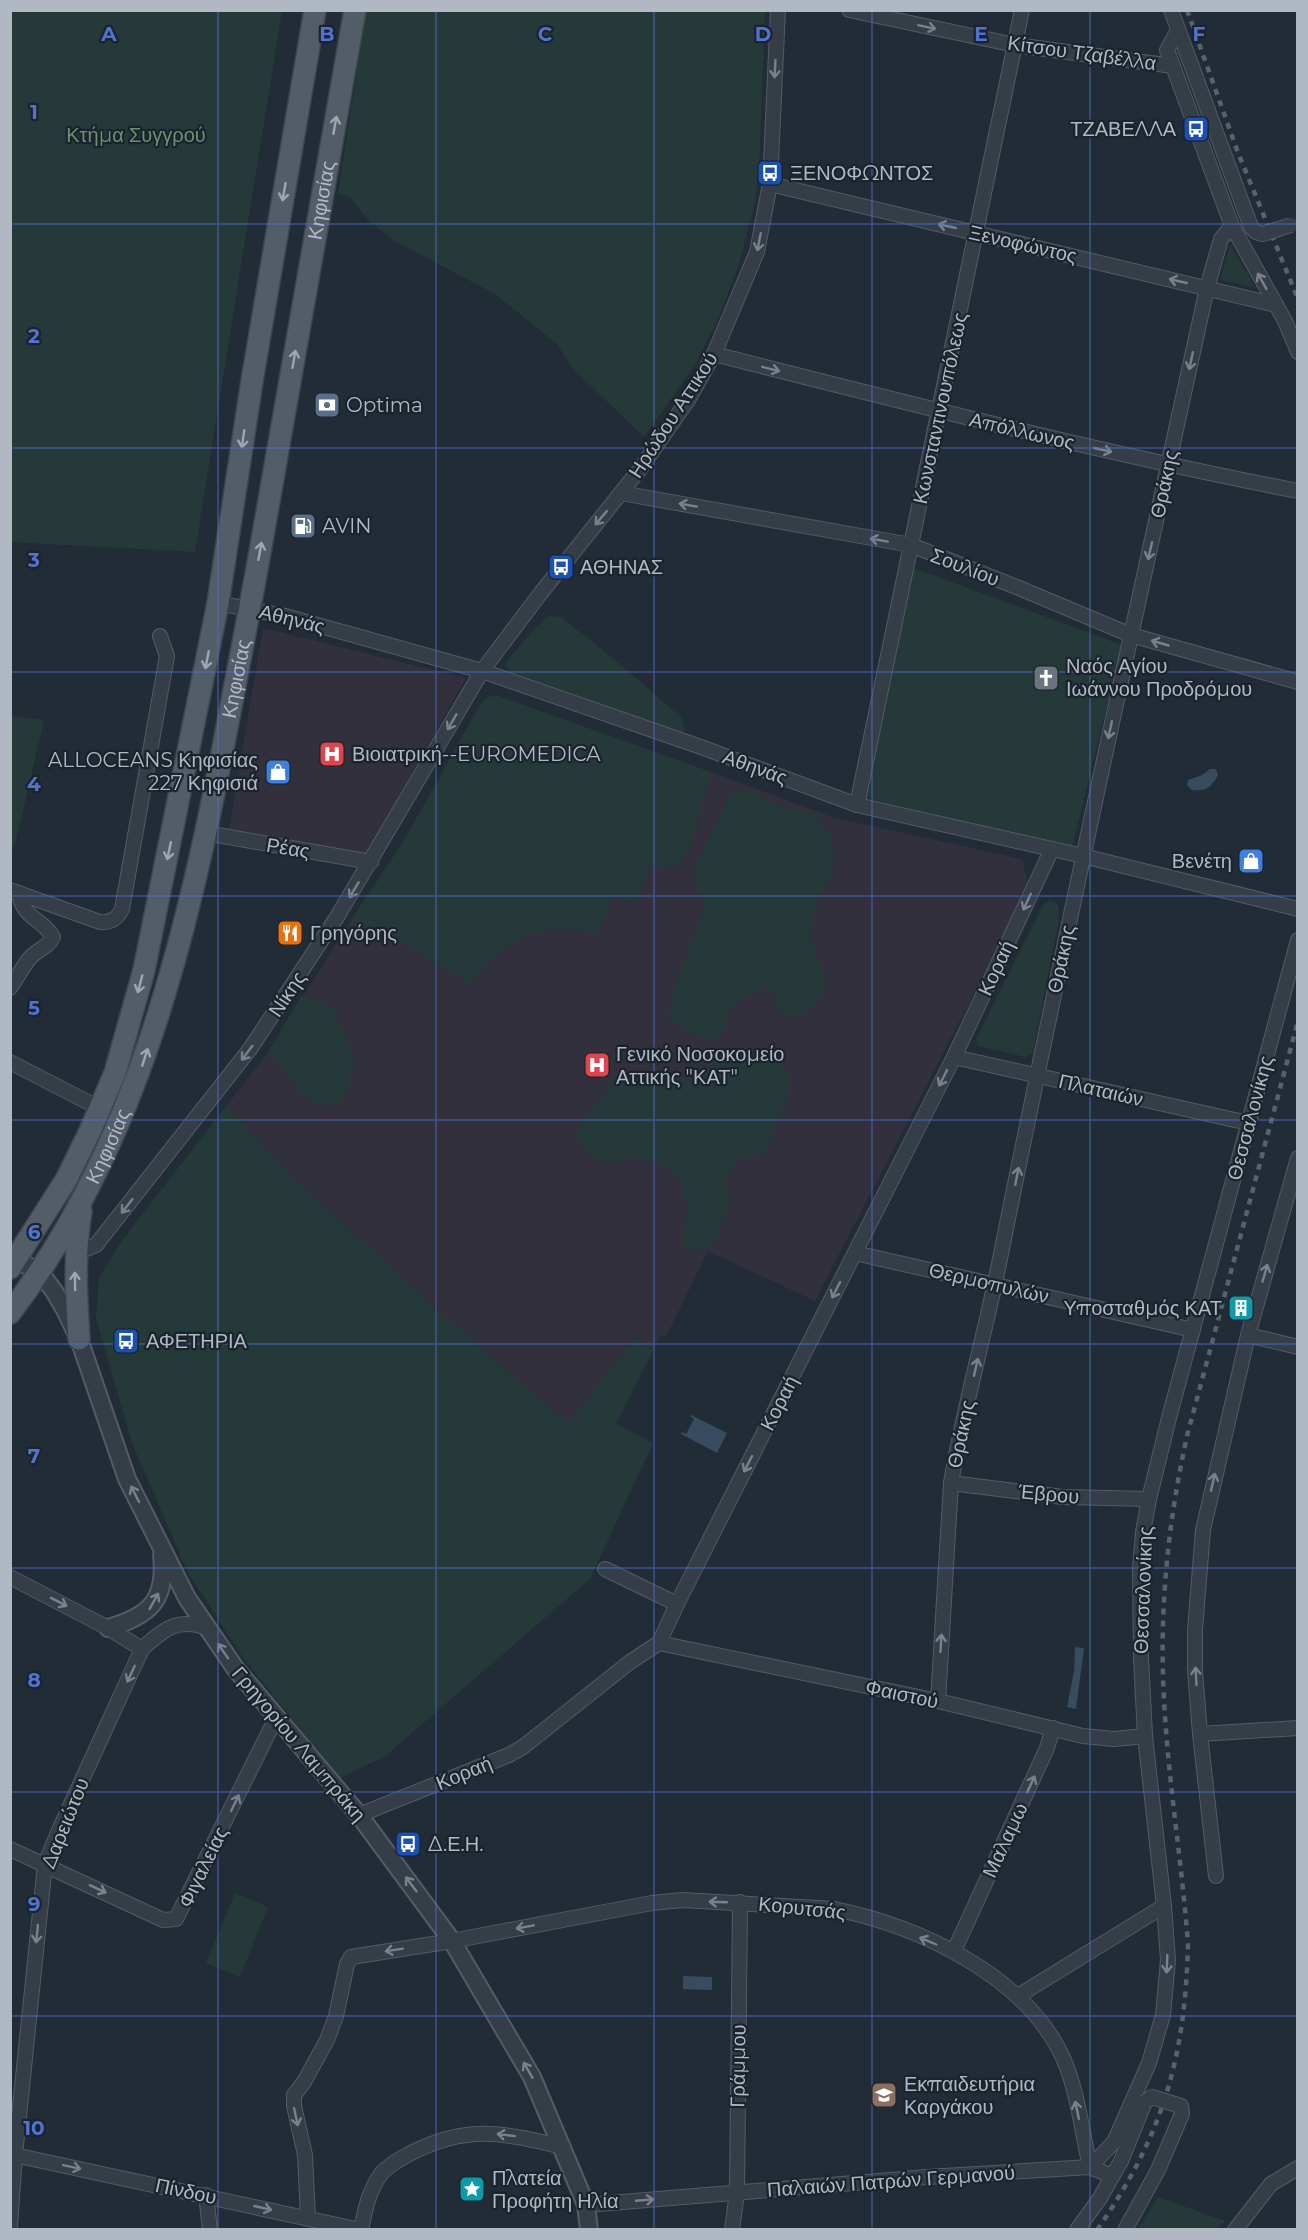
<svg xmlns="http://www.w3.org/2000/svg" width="1308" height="2240" viewBox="0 0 1308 2240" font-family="Montserrat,sans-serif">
  <rect width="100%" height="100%" fill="#222c37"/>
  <g fill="#31303c">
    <polygon points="263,628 466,678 363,859 229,831"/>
    <polygon points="498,696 711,772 835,818 1022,859 1029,887 815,1301 708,1251 666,1337 661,1335 650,1349 634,1338 570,1424 501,1366 297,1182 227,1105 268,1052 351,920 402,844 480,705 487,697"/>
  </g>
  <g fill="#253939">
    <polygon points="10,11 282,11 195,552 11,542"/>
    <polygon points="366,11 765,11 759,169 755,202 739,264 719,317 695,365 644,437 573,369 557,344 495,294 395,241 370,222 350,197 338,193"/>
    <polygon points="1230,245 1256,288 1220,280"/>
    <polygon points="914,568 1122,645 1072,847 866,798"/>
    <polygon points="549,616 561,617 614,659 681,717 685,730 680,736 523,680 509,673 506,662 536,627"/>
    <path d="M498,696L711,772L691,842L681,865L648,869L636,903L613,897L599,934C588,932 574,929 563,929C520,931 495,952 471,984L384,934L381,936L351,920L402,844L480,705L487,697Z"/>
    <polygon points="11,716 44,720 15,845 11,852"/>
    <path d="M751,791L775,804L814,815L832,834L834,867L816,903L809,936L826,980C818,1001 814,1008 794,1020L778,1010L773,990L764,987C741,999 726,1005 724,1033L715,1040C696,1037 682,1031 669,1018V1005L705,905L694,881L699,856L732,792Z"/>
    <polygon points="1050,900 1058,904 1059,919 1033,1052 1026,1057 1021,1056 978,1046 976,1039 1043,905"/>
    <path d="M302,995L335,1009C338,1026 350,1040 353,1057C354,1069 350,1082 346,1093C343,1100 335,1105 328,1105C300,1104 298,1087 284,1069C279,1063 273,1057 268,1052Z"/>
    <path d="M732,1047L756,1061H776L791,1079C787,1106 776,1129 764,1154L738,1159L724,1183L732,1204L720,1226L718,1241L699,1252L682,1243L683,1227L688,1213L683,1186L668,1167L636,1157L610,1163L588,1155L577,1139L580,1120L616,1081L650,1072L691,1079L702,1077L716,1061L717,1052Z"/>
    <polygon points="227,1105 297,1182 501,1366 569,1423 634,1338 650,1349 661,1335 616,1424 653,1443 590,1579 384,1757 340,1778 244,1659 188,1573 132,1443 96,1318 99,1277 123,1239"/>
    <polygon points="235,1893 268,1907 240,1977 206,1963"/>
    <polygon points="1158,2197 1225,2221 1217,2229 1138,2229"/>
  </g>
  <g fill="#384b5f">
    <path d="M1210,769H1216L1218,775C1211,788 1206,791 1192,790L1187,785L1188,780L1202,775Z"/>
    <polygon points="691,1415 727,1433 717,1453 681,1434 682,1432 686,1434 694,1419 690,1416"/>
    <polygon points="1075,1647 1084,1648 1076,1709 1067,1707 1074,1671"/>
    <polygon points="683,1976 712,1977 712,1990 683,1989"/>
  </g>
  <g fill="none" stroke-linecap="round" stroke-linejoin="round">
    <g stroke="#535b65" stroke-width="16">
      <g id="minor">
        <polyline points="849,10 1015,45 1173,66"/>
        <polyline points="1171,10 1251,227 1256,232 1263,234"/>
        <polyline points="1178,30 1167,50 1232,226 1285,321 1298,352"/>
        <polyline points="770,184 1276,305"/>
        <path d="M714,354C908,403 1101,453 1298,491"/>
        <polyline points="621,493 911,545 1019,588 1131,635 1298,682"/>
        <polyline points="218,603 285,616 482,671 701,747 857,805 1083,856 1298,909"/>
        <polyline points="857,805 1022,10"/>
        <polyline points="206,833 371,862"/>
        <path d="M10,890L100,922C111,923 117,919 122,909L167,656L160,636"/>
        <path d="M10,988C17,978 22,968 29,959C36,950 48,948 53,937C42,918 23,919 19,893"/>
        <polyline points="954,1057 1248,1123"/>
        <polyline points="10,1062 99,1108"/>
        <polyline points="77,1240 79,1245 86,1249 96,1245 250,1049 337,917 482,671 540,594 640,469 688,400 714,354 757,252 770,184 778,10"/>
        <polyline points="855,1253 1193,1330"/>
        <polyline points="1248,1335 1298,1347"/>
        <polyline points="951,1483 1063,1497 1149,1499"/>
        <polyline points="605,1569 677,1604"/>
        <polyline points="10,1577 108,1628 142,1649"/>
        <polyline points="659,1643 938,1701 1083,1736 1114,1739 1145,1736"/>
        <path d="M938,1701L951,1483C964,1404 987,1328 1002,1249C1066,928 1137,608 1207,288L1221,239L1232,226"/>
        <polyline points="1200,1734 1298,1728"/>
        <polyline points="359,1815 509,1755 523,1747 630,1662 659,1643 677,1604 954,1057 1052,849"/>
        <polyline points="10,1849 163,1920 176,1919 276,1718"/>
        <polyline points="1216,1876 1200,1734 1195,1671 1195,1630 1203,1530 1248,1335 1298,1158"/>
        <polyline points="954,1951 1047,1748 1053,1728"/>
        <polyline points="1018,1996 1164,1906"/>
        <polyline points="10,2154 360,2230"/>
        <polyline points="1090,2167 1114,2142 1149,2063 1163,2015 1168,1960 1164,1906 1145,1736 1141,1658 1140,1568 1143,1532 1149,1499 1170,1414 1298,940"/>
        <polyline points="206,2195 210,2230"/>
        <polyline points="586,2205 927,2177 1090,2167 1112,2176"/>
        <path d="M308,2218L305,2155L294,2106V2095L304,2082L327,2040L336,2016L347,1964L351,1957L452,1941L652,1903L682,1900L834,1909C919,1926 1027,1976 1064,2060C1078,2093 1082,2132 1090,2167"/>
        <path d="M10,2226L15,2155L45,1864L60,1828L142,1649C163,1630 177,1617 207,1628"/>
        <path d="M361,2230C365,2210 369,2190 381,2174C388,2165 402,2158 411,2153C469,2124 503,2133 563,2147"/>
        <polyline points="732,2230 737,2192 740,1902"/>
        <polyline points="1077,2230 1100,2198 1121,2161 1145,2102"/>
        <polyline points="1125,2230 1158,2170 1182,2114"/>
        <polyline points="1235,2230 1271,2184 1298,2168"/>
      </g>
    </g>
    <g stroke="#535b65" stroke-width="20">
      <g id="tertiary">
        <polyline points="15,1260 39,1271 54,1291 65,1310 79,1339 127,1479 187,1598 235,1668 359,1815 452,1941 532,2077 586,2205 589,2230"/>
        <path d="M108,1628C149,1616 167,1601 162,1555"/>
      </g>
    </g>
    <g stroke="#3f4751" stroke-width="24">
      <g id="primary">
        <polyline points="10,1268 66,1180 90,1131 115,1073 144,970 218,603 252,381 315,10"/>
        <path id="s1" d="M10,1313C136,1148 185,942 224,743C237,674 251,604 263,535C293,360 324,185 355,10"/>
        <path d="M79,1339C76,1296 74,1254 81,1211"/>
      </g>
    </g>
    <use href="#minor" stroke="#353e47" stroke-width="14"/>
    <use href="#tertiary" stroke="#353e47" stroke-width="16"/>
    <use href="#primary" stroke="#535d67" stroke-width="21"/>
    <g stroke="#57626e" stroke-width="4.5" stroke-dasharray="6 6" stroke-linecap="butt">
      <polyline points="1187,10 1237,150 1298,299"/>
      <path d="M1097,2230C1163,2135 1185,2059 1188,1944C1182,1862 1168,1781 1164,1699C1159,1610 1168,1522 1187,1436L1298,1021"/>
    </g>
    <g stroke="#535b65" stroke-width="16" stroke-linecap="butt">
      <g id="minor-bridge">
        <polyline points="1263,234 1291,225"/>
        <polyline points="1145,2102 1152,2097 1181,2106 1182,2114"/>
      </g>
    </g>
    <use href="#minor-bridge" stroke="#353e47" stroke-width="14"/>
  </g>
  <defs><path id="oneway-shaft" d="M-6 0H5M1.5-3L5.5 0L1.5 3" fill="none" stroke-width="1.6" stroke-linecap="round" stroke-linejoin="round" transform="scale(1.5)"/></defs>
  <g stroke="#79818c">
    <use href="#oneway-shaft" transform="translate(927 27) rotate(12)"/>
    <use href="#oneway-shaft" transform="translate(775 69) rotate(93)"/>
    <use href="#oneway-shaft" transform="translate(947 226) rotate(-167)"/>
    <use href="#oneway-shaft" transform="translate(759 242) rotate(101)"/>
    <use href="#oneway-shaft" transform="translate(1178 281) rotate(-167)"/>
    <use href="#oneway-shaft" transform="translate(1262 281) rotate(-119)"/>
    <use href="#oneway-shaft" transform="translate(1191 361) rotate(102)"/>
    <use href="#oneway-shaft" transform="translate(771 369) rotate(14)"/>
    <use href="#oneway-shaft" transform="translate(1103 450) rotate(13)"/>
    <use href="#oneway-shaft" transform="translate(688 505) rotate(-170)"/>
    <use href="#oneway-shaft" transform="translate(601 518) rotate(130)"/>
    <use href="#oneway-shaft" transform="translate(879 540) rotate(-170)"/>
    <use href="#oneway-shaft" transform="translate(1150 551) rotate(103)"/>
    <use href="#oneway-shaft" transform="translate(1160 643) rotate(-164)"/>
    <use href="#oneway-shaft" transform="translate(452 722) rotate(120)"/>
    <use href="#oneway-shaft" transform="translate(1110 730) rotate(102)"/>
    <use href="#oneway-shaft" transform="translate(354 890) rotate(121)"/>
    <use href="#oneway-shaft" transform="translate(1027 902) rotate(115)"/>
    <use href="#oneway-shaft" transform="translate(247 1053) rotate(127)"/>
    <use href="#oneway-shaft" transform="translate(943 1078) rotate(117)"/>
    <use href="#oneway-shaft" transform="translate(1017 1176) rotate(-79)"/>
    <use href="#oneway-shaft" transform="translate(127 1206) rotate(128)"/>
    <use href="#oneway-shaft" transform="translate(1265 1273) rotate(-74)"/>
    <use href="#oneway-shaft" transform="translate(836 1290) rotate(117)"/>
    <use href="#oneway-shaft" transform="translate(976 1367) rotate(-77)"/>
    <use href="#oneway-shaft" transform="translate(748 1464) rotate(117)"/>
    <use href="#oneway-shaft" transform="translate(1213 1482) rotate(-77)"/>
    <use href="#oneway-shaft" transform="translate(135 1494) rotate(-117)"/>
    <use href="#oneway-shaft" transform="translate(154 1601) rotate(-61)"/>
    <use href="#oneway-shaft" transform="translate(59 1602) rotate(27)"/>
    <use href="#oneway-shaft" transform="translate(941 1643) rotate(-87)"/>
    <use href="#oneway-shaft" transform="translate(223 1651) rotate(-125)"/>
    <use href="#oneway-shaft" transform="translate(131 1674) rotate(115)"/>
    <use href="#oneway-shaft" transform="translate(1196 1676) rotate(-93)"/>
    <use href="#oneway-shaft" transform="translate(1031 1784) rotate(-65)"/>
    <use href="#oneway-shaft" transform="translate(235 1803) rotate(-64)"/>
    <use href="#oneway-shaft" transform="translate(411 1884) rotate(-127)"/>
    <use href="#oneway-shaft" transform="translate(98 1889) rotate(25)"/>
    <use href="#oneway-shaft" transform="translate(718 1902) rotate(-178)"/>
    <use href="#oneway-shaft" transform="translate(525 1927) rotate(170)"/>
    <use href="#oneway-shaft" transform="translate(37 1934) rotate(96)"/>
    <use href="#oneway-shaft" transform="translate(928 1941) rotate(-157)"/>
    <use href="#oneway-shaft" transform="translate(394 1950) rotate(171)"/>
    <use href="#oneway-shaft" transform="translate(1167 1964) rotate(92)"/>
    <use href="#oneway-shaft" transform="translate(528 2070) rotate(-120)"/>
    <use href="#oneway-shaft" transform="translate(1077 2110) rotate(-102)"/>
    <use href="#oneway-shaft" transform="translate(296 2117) rotate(78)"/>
    <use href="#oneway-shaft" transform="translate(506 2135) rotate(-173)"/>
    <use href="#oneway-shaft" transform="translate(72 2167) rotate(12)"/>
    <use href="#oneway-shaft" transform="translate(645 2200) rotate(-5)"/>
    <use href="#oneway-shaft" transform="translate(263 2208) rotate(13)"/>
  </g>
  <g stroke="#9da6b1">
    <use href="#oneway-shaft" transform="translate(335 125) rotate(-80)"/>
    <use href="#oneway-shaft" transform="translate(284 192) rotate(100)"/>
    <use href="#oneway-shaft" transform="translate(294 359) rotate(-80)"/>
    <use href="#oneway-shaft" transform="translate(243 439) rotate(98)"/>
    <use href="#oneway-shaft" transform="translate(260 551) rotate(-80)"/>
    <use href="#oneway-shaft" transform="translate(207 660) rotate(101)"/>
    <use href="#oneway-shaft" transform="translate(169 851) rotate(102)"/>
    <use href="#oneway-shaft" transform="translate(140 984) rotate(105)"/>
    <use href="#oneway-shaft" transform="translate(145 1057) rotate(-72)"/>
    <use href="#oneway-shaft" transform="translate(75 1281) rotate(-91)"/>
  </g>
  <path fill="none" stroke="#5073d1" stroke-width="1.5" stroke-opacity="0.55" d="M218,10V2230M436,10V2230M654,10V2230M872,10V2230M1090,10V2230M10,224H1298M10,448H1298M10,672H1298M10,896H1298M10,1120H1298M10,1344H1298M10,1568H1298M10,1792H1298M10,2016H1298"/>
  <defs>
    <g id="bus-square" transform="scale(1.35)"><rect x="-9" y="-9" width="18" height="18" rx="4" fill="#1a4fb4" stroke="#1b232c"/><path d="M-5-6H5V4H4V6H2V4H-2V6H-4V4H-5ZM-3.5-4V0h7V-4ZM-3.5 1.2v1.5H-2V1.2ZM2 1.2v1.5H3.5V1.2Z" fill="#fff"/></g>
    <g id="bank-square" transform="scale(1.35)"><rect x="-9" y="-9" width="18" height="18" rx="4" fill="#5c6f8a" stroke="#1b232c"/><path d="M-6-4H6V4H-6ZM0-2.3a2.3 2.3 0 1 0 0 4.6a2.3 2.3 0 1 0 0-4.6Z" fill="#fff"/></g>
    <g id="fuel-square" transform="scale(1.35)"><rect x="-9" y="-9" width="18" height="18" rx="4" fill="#5c6f8a" stroke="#1b232c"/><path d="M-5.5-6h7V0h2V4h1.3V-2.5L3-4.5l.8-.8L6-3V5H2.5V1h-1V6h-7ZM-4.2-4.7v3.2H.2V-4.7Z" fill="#fff"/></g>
    <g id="church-square" transform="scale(1.35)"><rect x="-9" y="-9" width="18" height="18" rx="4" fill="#6b7280" stroke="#1b232c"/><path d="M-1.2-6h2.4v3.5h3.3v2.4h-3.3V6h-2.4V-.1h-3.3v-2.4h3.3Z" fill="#fff"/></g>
    <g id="hospital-square" transform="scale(1.35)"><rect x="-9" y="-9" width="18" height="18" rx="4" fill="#e0444e" stroke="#1b232c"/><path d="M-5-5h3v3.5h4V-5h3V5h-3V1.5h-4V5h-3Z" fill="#fff"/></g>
    <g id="shop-square" transform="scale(1.35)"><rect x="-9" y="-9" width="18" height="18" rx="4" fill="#3f7fe0" stroke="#1b232c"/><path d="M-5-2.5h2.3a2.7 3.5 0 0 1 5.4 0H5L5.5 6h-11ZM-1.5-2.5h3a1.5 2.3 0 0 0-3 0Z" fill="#fff"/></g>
    <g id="restaurant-square" transform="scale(1.35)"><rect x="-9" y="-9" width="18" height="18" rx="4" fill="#e8710a" stroke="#1b232c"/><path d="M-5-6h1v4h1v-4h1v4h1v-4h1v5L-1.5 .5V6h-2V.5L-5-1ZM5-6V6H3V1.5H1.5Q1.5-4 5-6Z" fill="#fff"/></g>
    <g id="building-square" transform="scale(1.35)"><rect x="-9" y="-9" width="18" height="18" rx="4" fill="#0f9aa8" stroke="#1b232c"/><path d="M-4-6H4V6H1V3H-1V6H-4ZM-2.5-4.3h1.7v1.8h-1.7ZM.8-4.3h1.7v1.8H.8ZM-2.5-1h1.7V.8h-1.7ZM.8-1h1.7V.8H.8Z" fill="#fff"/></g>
    <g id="school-square" transform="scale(1.35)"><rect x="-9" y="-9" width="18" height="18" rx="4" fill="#8d6e63" stroke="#1b232c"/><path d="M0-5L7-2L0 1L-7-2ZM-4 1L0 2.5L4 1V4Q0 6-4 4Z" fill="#fff"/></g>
    <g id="sight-square" transform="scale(1.35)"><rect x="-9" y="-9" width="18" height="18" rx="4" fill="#0f9aa8" stroke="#1b232c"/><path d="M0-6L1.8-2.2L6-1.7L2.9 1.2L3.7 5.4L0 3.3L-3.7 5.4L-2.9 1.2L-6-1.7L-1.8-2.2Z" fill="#fff"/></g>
  </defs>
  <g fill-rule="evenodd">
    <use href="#bus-square" x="1196" y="129"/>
    <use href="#bus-square" x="770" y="173"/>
    <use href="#bank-square" x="327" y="405"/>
    <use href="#fuel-square" x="303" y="526"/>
    <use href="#bus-square" x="561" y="567"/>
    <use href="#church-square" x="1046" y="678"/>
    <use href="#hospital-square" x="332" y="754"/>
    <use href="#shop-square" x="278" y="772"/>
    <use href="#shop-square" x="1251" y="861"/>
    <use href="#restaurant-square" x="290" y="933"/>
    <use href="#hospital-square" x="597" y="1065"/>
    <use href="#building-square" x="1241" y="1308"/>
    <use href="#bus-square" x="126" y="1341"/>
    <use href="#bus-square" x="408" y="1844"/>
    <use href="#school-square" x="884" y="2095"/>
    <use href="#sight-square" x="472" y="2189"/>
  </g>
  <g text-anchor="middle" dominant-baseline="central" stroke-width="4.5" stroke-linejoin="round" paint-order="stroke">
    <g font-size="20" fill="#b0b8c4" stroke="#1b232c">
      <text transform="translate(1082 53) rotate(8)">Κίτσου Τζαβέλλα</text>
      <text stroke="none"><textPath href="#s1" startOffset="1166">Κηφισίας</textPath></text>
      <text transform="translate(1023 244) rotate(13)">Ξενοφώντος</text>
      <text transform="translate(940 408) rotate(-78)">Κωνσταντινουπόλεως</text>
      <text transform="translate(673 415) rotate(-57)">Ηρώδου Αττικού</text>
      <text transform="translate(1022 431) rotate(13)">Απόλλωνος</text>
      <text transform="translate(1164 484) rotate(-78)">Θράκης</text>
      <text transform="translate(965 567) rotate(21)">Σουλίου</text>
      <text transform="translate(292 619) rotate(14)">Αθηνάς</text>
      <text stroke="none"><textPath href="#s1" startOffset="680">Κηφισίας</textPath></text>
      <text transform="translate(755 767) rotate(20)">Αθηνάς</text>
      <text transform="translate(288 848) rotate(9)">Ρέας</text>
      <text transform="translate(1061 959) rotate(-78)">Θράκης</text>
      <text transform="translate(996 968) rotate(-65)">Κοραή</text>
      <text transform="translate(287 994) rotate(-56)">Νίκης</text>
      <text transform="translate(1101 1090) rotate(13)">Πλαταιών</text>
      <text transform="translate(1250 1118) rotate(-75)">Θεσσαλονίκης</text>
      <text stroke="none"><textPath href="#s1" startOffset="194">Κηφισίας</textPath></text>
      <text transform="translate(989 1283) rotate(13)">Θερμοπυλών</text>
      <text transform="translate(779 1403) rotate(-63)">Κοραή</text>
      <text transform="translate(961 1434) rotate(-78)">Θράκης</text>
      <text transform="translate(1049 1494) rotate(5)">Έβρου</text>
      <text transform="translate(1143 1590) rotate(-88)">Θεσσαλονίκης</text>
      <text transform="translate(902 1694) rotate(12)">Φαιστού</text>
      <text transform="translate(299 1744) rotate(50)">Γρηγορίου Λαμπράκη</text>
      <text transform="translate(464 1773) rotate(-22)">Κοραή</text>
      <text transform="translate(65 1823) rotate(-68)">Δαρειώτου</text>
      <text transform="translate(1005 1840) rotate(-65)">Μαλαμω</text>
      <text transform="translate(203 1867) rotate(-64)">Φιγαλείας</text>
      <text transform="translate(802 1908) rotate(6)">Κορυτσάς</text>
      <text transform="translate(738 2066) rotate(-89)">Γράμμου</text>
      <text transform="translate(891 2181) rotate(-4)">Παλαιών Πατρών Γερμανού</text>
      <text transform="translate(186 2191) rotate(12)">Πίνδου</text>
    </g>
    <g font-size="20" fill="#b0b8c4" stroke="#1b232c" text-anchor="start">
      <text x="1176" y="129" text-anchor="end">ΤΖΑΒΕΛΛΑ</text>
      <text x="790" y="173">ΞΕΝΟΦΩΝΤΟΣ</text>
      <text x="346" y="405">Optima</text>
      <text x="322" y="526">AVIN</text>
      <text x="580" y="567">ΑΘΗΝΑΣ</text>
      <text x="1066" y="666">Ναός Αγίου<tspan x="1066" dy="23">Ιωάννου Προδρόμου</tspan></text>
      <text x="352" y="754">Βιοιατρική--EUROMEDICA</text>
      <text x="258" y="760" text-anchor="end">ALLOCEANS Κηφισίας<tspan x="258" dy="23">227 Κηφισιά</tspan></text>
      <text x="1232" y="861" text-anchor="end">Βενέτη</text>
      <text x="310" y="933">Γρηγόρης</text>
      <text x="616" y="1054">Γενικό Νοσοκομείο<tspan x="616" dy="23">Αττικής "ΚΑΤ"</tspan></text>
      <text x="1222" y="1308" text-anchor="end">Υποσταθμός ΚΑΤ</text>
      <text x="146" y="1341">ΑΦΕΤΗΡΙΑ</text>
      <text x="428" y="1844">Δ.Ε.Η.</text>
      <text x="904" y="2084">Εκπαιδευτήρια<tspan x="904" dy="23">Καργάκου</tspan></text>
      <text x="492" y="2178">Πλατεία<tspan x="492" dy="23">Προφήτη Ηλία</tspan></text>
    </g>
    <g font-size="20" fill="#699370" stroke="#1b232c">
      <text x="136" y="135">Κτήμα Συγγρού</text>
    </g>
  </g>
  <g font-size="20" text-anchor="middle" font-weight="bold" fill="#5073d1" stroke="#1b232c" stroke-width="4.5" stroke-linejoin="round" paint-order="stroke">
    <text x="109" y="41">A</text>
    <text x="327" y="41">B</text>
    <text x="545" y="41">C</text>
    <text x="763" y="41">D</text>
    <text x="981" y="41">E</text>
    <text x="1199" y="41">F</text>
    <text x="34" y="119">1</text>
    <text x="34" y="343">2</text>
    <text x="34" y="567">3</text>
    <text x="34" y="791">4</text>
    <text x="34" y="1015">5</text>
    <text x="34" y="1239">6</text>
    <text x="34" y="1463">7</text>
    <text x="34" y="1687">8</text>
    <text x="34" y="1911">9</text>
    <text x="34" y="2135">10</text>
  </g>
  <rect width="1308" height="2240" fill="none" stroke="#b0b8c4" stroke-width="24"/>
</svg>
